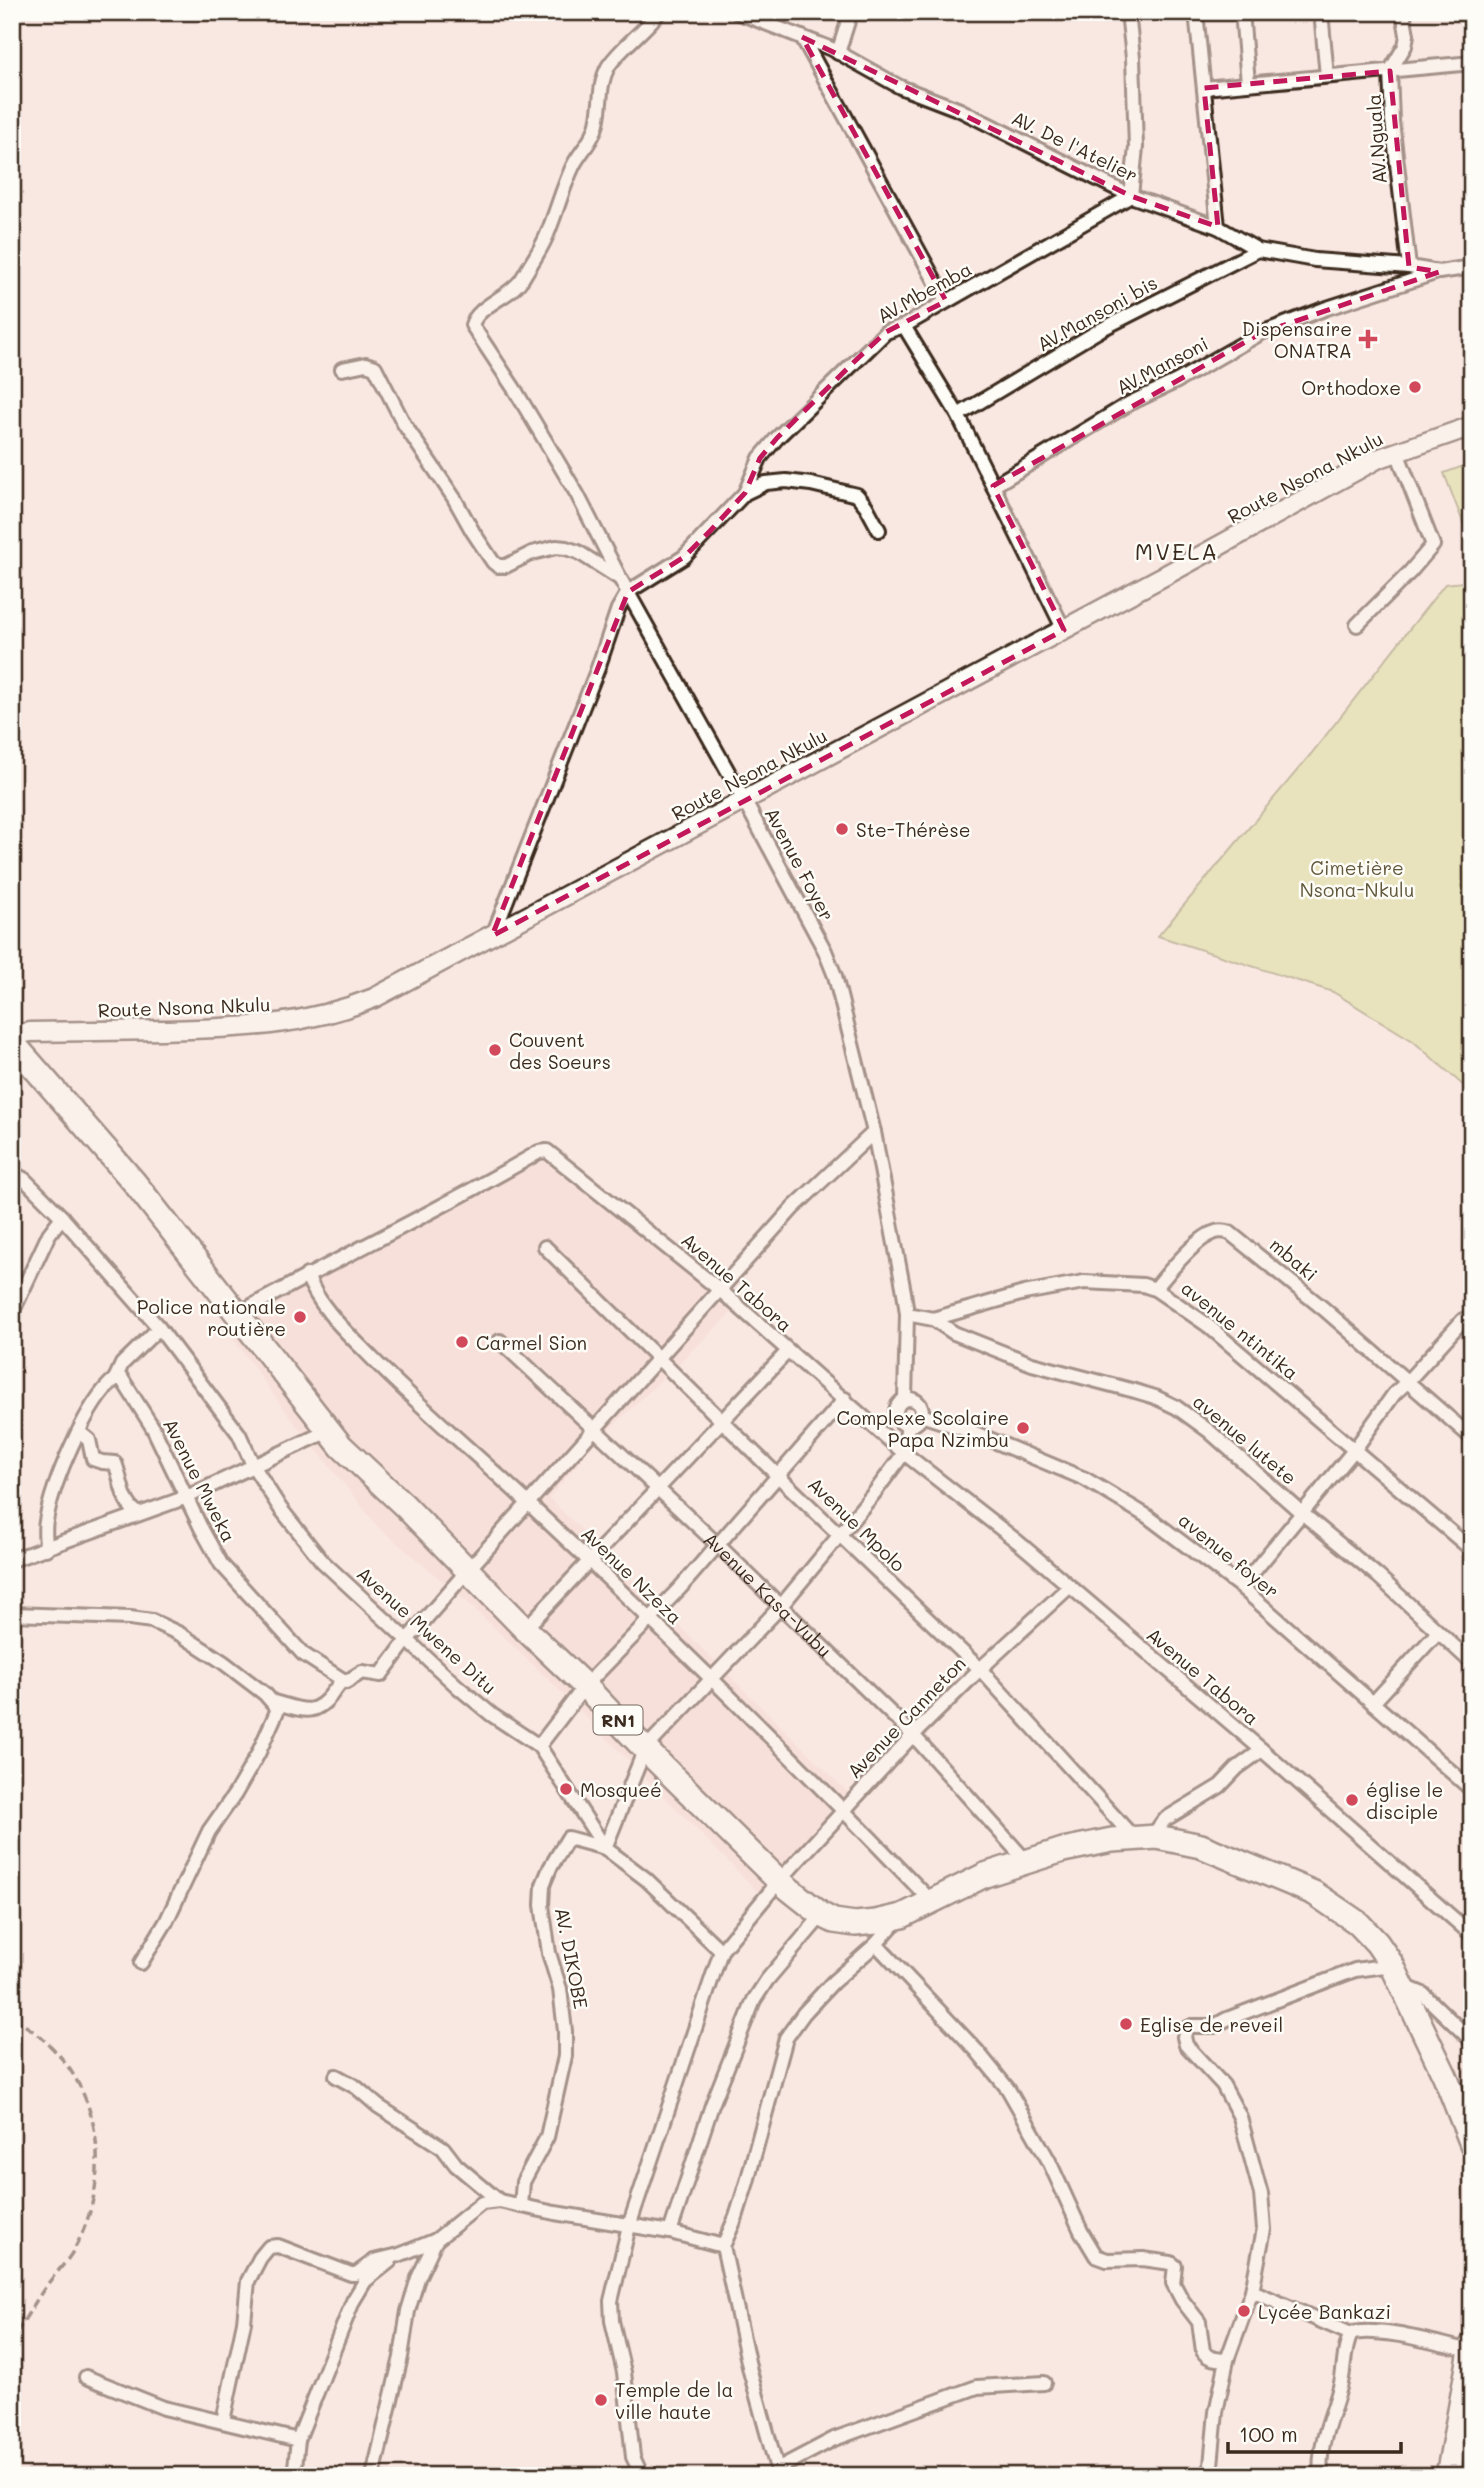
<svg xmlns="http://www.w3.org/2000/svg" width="1484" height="2488" viewBox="0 0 1484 2488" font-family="Mali,sans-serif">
  <rect width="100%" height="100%" fill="#f9e7e1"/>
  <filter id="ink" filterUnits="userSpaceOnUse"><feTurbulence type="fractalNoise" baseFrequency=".0143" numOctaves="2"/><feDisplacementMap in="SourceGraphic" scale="14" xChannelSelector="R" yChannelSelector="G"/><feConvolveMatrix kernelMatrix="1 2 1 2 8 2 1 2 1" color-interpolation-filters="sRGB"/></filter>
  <g filter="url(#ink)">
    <polygon fill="#f7d8d1" points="545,1160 598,1185 742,1303 594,1444 549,1498 860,1804 771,1905 557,1688 468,1603 378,1527 286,1412 224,1326"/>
    <g fill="#d3de91" stroke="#878458" stroke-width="2">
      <polygon points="1472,463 1472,546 1444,473"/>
      <polygon points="1472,581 1472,1090 1465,1087 1413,1041 1333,992 1158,936 1311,754 1445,584"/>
    </g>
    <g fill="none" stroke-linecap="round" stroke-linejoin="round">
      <g stroke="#3b2a1e" stroke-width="18">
        <g id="street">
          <path d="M659,12C645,31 619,49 608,67C597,87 603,109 595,130C589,145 579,154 573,166C562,189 556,214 546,237C540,251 530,265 522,279C509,298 478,305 472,325L515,390L577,494L621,580L744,800L825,951L835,976L874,1132L904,1292L907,1314L905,1400"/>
          <polyline points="737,12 832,49 900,87 960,110 1131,196 1218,227 1258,250 1315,260 1409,267 1439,272 1472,267"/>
          <polyline points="1196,12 1218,227"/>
          <polyline points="1242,12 1248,83"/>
          <polyline points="1321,12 1327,76"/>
          <polyline points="1403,12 1407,35 1405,46 1390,71 1392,121 1409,267"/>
          <polyline points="802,37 946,301"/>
          <polyline points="838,53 851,12"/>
          <polyline points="1204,88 1472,63"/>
          <polyline points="904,326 958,415 1064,630"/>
          <polyline points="342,369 366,364 375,367 404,424 454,498 473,532 493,562 498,566 506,566 532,553 556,547 566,548 578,552 619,578"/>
          <polyline points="958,415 1100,330 1258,250"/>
          <polyline points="993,486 1130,403 1177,381 1261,333 1324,309 1435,273"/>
          <polyline points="745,493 760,458 777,438 886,332 904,326 1131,196 1136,147 1133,58 1128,12"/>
          <polyline points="1357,625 1410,572 1433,545 1397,452"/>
          <polyline points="493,935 598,668 618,609 628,592 684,557 745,493 766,483 786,481 811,484 857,495 866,506 879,530"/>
          <polyline points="12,1173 24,1179 59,1214 159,1328 239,1434 254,1467 280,1508 322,1561 458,1687 492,1715 539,1746 605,1848 646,1879 721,1951"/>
          <polyline points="545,1247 778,1476 980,1669 1133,1837"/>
          <path d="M307,1275C318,1305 342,1328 364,1350C417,1405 475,1453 530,1505C668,1634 802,1766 932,1902"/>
          <path d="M1155,1289C1167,1274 1196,1239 1213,1233C1219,1230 1224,1231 1230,1233L1324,1309L1472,1438"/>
          <polyline points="12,1313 49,1234 62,1217"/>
          <path d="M239,1313C338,1258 442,1209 539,1152L547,1151L720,1290L904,1453L875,1492L781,1606L645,1749L605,1848L568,1838L550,1868L543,1885L542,1905L549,1953L560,1989L565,2031V2056L547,2137L523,2182L521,2206"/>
          <polyline points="907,1314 933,1319 954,1333 1032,1364 1135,1391 1155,1397 1176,1407 1209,1431 1303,1514 1378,1576 1472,1663"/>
          <polyline points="933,1319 1024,1293 1084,1282 1143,1285 1155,1289 1206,1324 1472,1550"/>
          <path id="s1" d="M500,1341L718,1545L913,1735L1026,1861"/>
          <polyline points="115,1379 122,1364 159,1328"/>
          <circle cx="909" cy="1412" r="13"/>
          <polyline points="921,1415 970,1431 1085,1479 1147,1516 1241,1587 1472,1790"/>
          <polyline points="908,1424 904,1453 1018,1542 1262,1750 1472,1935"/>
          <path d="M79,1432L89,1440L93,1459L102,1462L115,1463C122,1480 121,1503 139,1514"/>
          <path d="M46,1549C46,1540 44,1530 46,1521C52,1485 86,1402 115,1379H122L153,1428L201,1528L221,1564L303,1654L346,1682L362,1672L381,1675L407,1640L468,1570L793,1208L874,1132"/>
          <polyline points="12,1560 187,1497 328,1431"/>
          <polyline points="1241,1587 1355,1449 1394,1394 1407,1382 1463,1320"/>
          <polyline points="12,1614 130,1618 152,1621 180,1634 223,1662 265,1694 278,1709 258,1754 235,1794 209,1831 166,1922 141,1963"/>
          <polyline points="525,1629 788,1351"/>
          <path d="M274,1702C298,1708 313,1719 331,1695C335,1690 338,1685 342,1681"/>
          <polyline points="1373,1703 1438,1632"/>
          <polyline points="539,1746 585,1686 680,1588 845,1399"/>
          <polyline points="1157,1837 1157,1830 1164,1820 1220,1786 1237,1768 1262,1750"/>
          <path d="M876,1944L977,2051L1008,2089L1049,2161L1081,2231L1096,2256L1107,2260L1143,2259L1171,2263L1175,2266L1173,2283L1182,2300L1199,2322L1203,2351C1208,2360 1218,2359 1227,2360"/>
          <polyline points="1404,1986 1423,1994 1472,2041"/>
          <polyline points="336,2076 356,2087 378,2106 443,2148 456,2165 499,2201"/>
          <polyline points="670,2232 712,2105 754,2000 767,1980 822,1915"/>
          <path d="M1252,2291L1351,2334C1375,2325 1443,2345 1471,2351"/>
          <polyline points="86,2377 164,2408 298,2440"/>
          <polyline points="223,2421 244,2322 248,2281 260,2258 269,2247 278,2246 351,2274 356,2274 374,2261 399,2255 436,2240 482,2203 499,2201 555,2213 670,2232 723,2246"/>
          <polyline points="777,2469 834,2439 977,2387 1044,2383"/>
          <polyline points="294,2476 298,2440 353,2301 365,2281 390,2261"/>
          <polyline points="373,2476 401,2357 408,2311 418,2278 436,2240"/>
          <polyline points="642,2476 633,2457 624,2372 612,2321 611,2301 629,2226 721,1951 779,1881 913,1735 980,1669 1069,1587"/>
          <polyline points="779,2476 750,2371 723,2246 736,2217 747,2182 786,2038 804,2013 833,1982 876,1944 899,1918"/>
          <polyline points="1210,2476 1216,2412 1227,2360 1252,2291 1264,2229 1261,2194 1240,2117 1223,2085 1186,2045 1184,2037 1186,2029 1192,2026 1214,2026 1227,2019 1355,1970 1392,1965"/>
          <path d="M1321,2476C1317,2443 1334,2414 1341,2383C1345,2366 1343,2350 1351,2334"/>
        </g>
      </g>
      <g stroke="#3b2a1e" stroke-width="23">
        <path id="secondary" d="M12,1036L30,1032C74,1031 119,1031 163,1030C240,1028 301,1027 374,998L1175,570L1377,459L1472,426"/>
      </g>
      <g stroke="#3b2a1e" stroke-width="28">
        <g id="highway">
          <polyline points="12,1042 134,1182 341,1446 405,1506 525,1629 585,1686 645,1749 779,1881 822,1915 834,1921 855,1924 876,1922 902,1916 985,1875 1063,1850 1112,1840 1157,1837 1201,1846 1314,1893 1358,1923 1377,1943 1392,1965 1445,2076 1472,2144"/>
          <polyline points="1448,2476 1472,2345"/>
        </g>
      </g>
      <use href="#street" stroke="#fdfcf7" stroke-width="12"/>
      <use href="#secondary" stroke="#fdfcf7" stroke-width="18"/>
      <use href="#highway" stroke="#fdfcf7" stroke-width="23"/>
      <path stroke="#3b2a1e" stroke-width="3.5" stroke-dasharray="10 5" stroke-linecap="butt" d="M12,2018C96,2062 119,2164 76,2246C68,2262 54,2274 44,2289C33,2305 23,2323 12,2339"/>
    </g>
  </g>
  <path d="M0 0H1484V2488H0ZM802,37L1131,196L1218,227L1204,88L1390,71L1409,267L1439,272L1261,333L993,486L1064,630L492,936L628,592L684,557L710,531L745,493L760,458L777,438L854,362L886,332L946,301Z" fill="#f9e7e1" fill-opacity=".55" fill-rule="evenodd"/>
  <path fill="none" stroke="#c2185b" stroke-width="5" stroke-dasharray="14 9" stroke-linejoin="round" d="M802,37L1131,196L1218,227L1204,88L1390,71L1409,267L1439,272L1261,333L993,486L1064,630L492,936L628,592L684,557L710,531L745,493L760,458L777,438L854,362L886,332L946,301Z"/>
  <g fill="#d1495b" stroke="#fdfcf7" stroke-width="2.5">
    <path d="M1364.5 328.5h7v7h7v7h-7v7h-7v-7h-7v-7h7z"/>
    <circle cx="1415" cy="387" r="7"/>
    <circle cx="842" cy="829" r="7"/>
    <circle cx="495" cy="1050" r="7"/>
    <circle cx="300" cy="1317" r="7"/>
    <circle cx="462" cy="1342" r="7"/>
    <circle cx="1023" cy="1428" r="7"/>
    <circle cx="566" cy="1789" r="7"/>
    <circle cx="1352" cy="1800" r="7"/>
    <circle cx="1126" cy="2024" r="7"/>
    <circle cx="1244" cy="2311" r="7"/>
    <circle cx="601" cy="2400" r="7"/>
  </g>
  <g text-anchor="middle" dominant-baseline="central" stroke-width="5" stroke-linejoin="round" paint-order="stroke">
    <rect fill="#fdfcf7" stroke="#75695f" stroke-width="2" x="593.5" y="1705.5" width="49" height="29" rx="5"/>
    <g font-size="18" font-weight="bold" fill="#3b2a1e">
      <text x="618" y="1720">RN1</text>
    </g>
    <g font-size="19" fill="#3b2a1e" stroke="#fdfcf7">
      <text transform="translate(1376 139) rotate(-94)">AV.Nguala</text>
      <text transform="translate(1075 146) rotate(26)">AV. De l'Atelier</text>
      <text transform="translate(924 292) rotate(-29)">AV.Mbemba</text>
      <text transform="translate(1097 313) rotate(-29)">AV.Mansoni bis</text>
      <text transform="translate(1162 365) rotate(-28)">AV.Mansoni</text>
      <text transform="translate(1305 477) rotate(-28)">Route Nsona Nkulu</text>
      <text transform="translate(749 774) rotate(-28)">Route Nsona Nkulu</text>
      <text transform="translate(800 864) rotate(62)">Avenue Foyer</text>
      <text transform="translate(184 1007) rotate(-2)">Route Nsona Nkulu</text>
      <text transform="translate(1294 1259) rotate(40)">mbaki</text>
      <text transform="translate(737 1282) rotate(41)">Avenue Tabora</text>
      <text transform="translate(1240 1330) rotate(39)">avenue ntintika</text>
      <text transform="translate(1245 1439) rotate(40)">avenue lutete</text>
      <text transform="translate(200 1480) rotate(63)">Avenue Mweka</text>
      <text transform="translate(857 1524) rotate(44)">Avenue Mpolo</text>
      <text transform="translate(1229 1555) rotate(39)">avenue foyer</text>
      <text transform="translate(632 1575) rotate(44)">Avenue Nzeza</text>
      <text stroke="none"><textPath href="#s1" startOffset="369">Avenue Kasa-Vubu</textPath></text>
      <text transform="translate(427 1630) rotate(42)">Avenue Mwene Ditu</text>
      <text transform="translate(1203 1676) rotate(40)">Avenue Tabora</text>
      <text transform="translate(906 1717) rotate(-46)">Avenue Canneton</text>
      <text transform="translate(572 1958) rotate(79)">AV. DIKOBE</text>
    </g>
    <g font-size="19" fill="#3b2a1e" stroke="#fdfcf7" text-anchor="start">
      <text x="1352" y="328" text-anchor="end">Dispensaire<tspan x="1352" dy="22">ONATRA</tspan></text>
      <text x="1401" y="387" text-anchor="end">Orthodoxe</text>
      <text x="856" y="829">Ste-Thérèse</text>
      <text x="509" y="1039">Couvent<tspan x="509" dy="22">des Soeurs</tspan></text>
      <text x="286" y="1306" text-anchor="end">Police nationale<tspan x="286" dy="22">routière</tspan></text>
      <text x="476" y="1342">Carmel Sion</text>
      <text x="1009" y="1417" text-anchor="end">Complexe Scolaire<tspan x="1009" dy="22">Papa Nzimbu</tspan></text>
      <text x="580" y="1789">Mosqueé</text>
      <text x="1366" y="1789">église le<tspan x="1366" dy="22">disciple</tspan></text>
      <text x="1140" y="2024">Eglise de reveil</text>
      <text x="1258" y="2311">Lycée Bankazi</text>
      <text x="615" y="2389">Temple de la<tspan x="615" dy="22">ville haute</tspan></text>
    </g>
    <g font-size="19" fill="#61573b" stroke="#fdfcf7">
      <text x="1357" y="867">Cimetière<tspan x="1357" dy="22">Nsona-Nkulu</tspan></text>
    </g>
    <g font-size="23" letter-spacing="2" fill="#3b2a1e" stroke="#fdfcf7">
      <text x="1177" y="551">MVELA</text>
    </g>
  </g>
  <rect width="1484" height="2488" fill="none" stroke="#fdfcf7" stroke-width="42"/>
  <rect x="21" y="21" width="1442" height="2446" fill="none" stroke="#3b2a1e" stroke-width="2.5" filter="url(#ink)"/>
  <path d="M1228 2442v10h173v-10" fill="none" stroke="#3b2a1e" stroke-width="3.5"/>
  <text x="1239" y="2442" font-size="21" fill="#3b2a1e" stroke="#fdfcf7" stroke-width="5" paint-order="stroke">100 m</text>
</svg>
